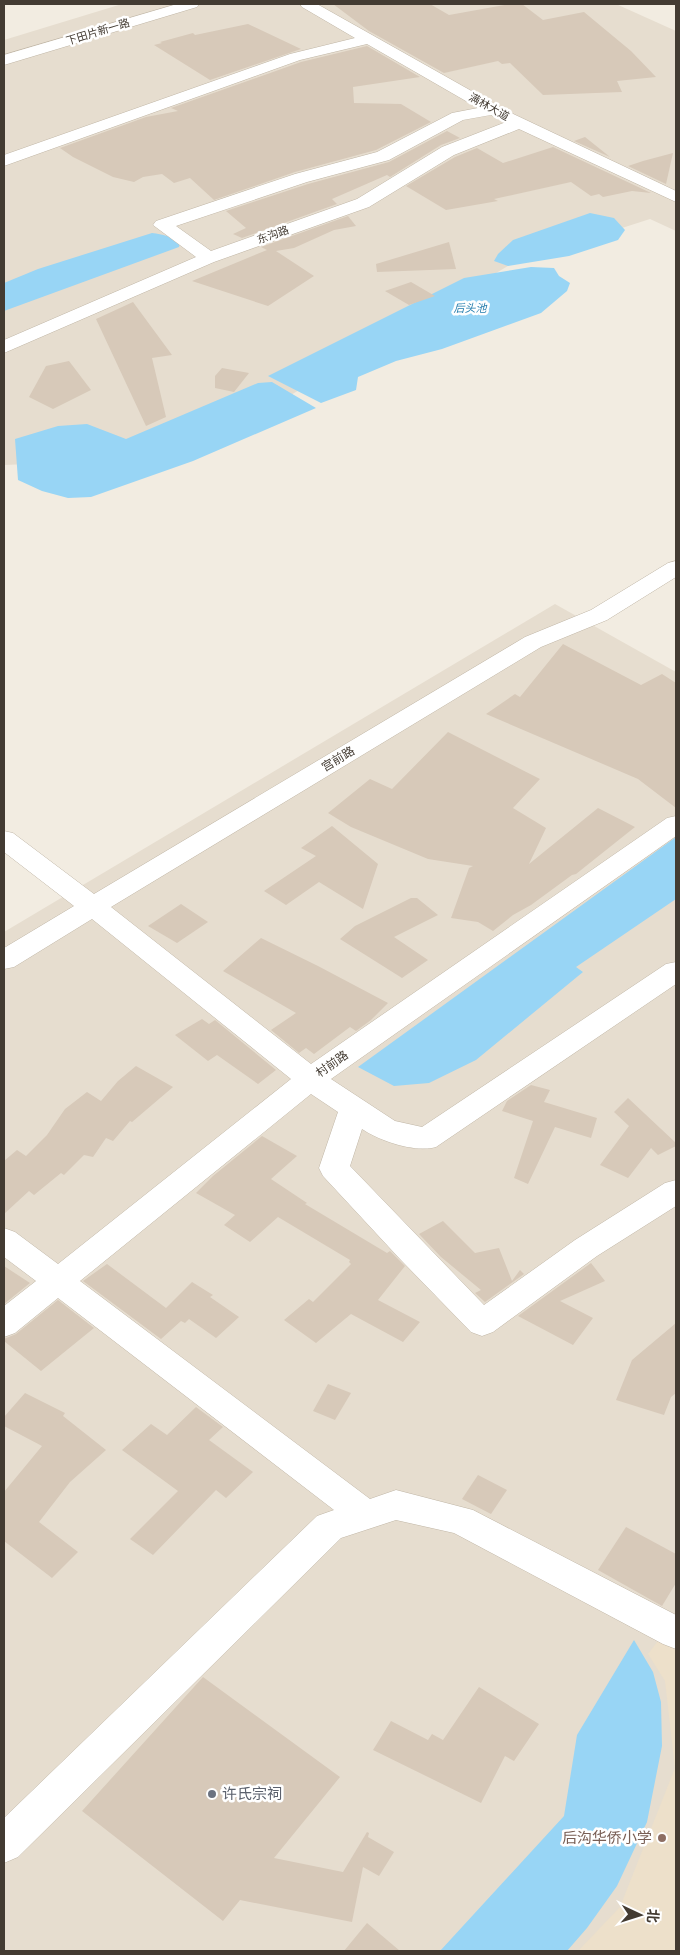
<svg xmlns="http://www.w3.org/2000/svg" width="680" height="1955" viewBox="0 0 680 1955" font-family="'Nunito Sans','Noto Sans SC',sans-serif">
  <rect width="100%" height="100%" fill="#f2ece1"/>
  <g fill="#e6ddcf">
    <polygon points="122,4 616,4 676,31 676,231 650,219 513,263 279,402 77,462 4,465 4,40"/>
    <polygon points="555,604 676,672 676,1951 4,1951 4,932"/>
  </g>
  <polygon fill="#ede0ca" points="676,1617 676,1951 578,1951 620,1907 675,1768 665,1681 648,1654"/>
  <g fill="#98d5f5">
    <polygon points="590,213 614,218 625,230 618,240 569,256 508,266 494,261 498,254 513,240"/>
    <path d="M152,233C163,234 171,237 180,242L179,247L4,311V283L38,269Z"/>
    <polygon points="531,267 554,268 559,276 570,283 567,291 541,313 442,349 396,361 358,377 356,390 321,403 268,376 464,278"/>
    <polygon points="272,382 316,408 193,461 91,497 68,498 42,491 18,480 15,439 58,426 87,424 126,439 258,383"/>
    <polygon points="676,837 676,899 576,967 583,972 476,1060 429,1083 394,1086 358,1067"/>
    <polygon points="634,1640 653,1672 661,1702 662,1746 647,1822 617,1886 587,1928 567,1951 440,1951 564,1816 577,1735"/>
  </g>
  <g fill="#d7c9b9">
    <polygon points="333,4 430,4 449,15 510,4 522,4 543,20 584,12 631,51 656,77 617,81 622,92 543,95 510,63 502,64 498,61 444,73 369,31"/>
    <polygon points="248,24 301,49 210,80 154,45 162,43 160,42 193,33 195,35"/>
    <polygon points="367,46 420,77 353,87 354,103 401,104 431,122 376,150 295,172 214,200 190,178 174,183 162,174 143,177 134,182 113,177 73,157 60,148 146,117 178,111 171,108 301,62"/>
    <polygon points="447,131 460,138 441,145 390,177 387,175 332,199 337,204 242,238 233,234 246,228 226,211 308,184 389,162"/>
    <polygon points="585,137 610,157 574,141"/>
    <polygon points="553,147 651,193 632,191 603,197 599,194 591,196 571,182 494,199 498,201 446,210 406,186 455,157 477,148 503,163"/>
    <polygon points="673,153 666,184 628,166 643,161"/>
    <polygon points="348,216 356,226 334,230 294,248 276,251 314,276 268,306 192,281 267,250 261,247"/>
    <polygon points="449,242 456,269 377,272 376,264"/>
    <polygon points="411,282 435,296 409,305 385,291"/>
    <polygon points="133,302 172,355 152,358 166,417 146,426 96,319"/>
    <polygon points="69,361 91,390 53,409 29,397 46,366"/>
    <polygon points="222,368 249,373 234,392 215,388 215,376"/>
    <polygon points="563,644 641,685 662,674 676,683 676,808 638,779 486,714 515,694 520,697"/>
    <polygon points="448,732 540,779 513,808 546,828 529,864 598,808 635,827 576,874 572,875 531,905 513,915 493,931 478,922 451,918 469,868 473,866 428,859 351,827 328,813 370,779 392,789"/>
    <polygon points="332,826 378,864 363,909 319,882 286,905 264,891 316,856 301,848"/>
    <polygon points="411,898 417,898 438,915 394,937 428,960 402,978 340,939 355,926"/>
    <polygon points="181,904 208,922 177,943 148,926"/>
    <polygon points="261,938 318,966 388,1003 371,1020 356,1031 350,1027 314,1054 306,1048 299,1053 271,1030 296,1013 223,971"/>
    <polygon points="202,1019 209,1024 215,1020 276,1070 258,1084 217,1055 208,1061 175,1035"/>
    <polygon points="136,1066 173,1087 132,1122 130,1121 113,1141 106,1138 93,1157 84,1155 64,1175 61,1173 34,1195 29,1191 4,1214 4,1161 17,1150 26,1156 47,1135 65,1109 87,1092 101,1101 118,1081"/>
    <polygon points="531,1085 550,1090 544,1102 597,1118 591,1138 555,1127 528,1184 514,1178 533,1121 502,1111 507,1101"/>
    <polygon points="628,1098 676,1143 676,1146 658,1155 651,1148 628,1178 600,1165 629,1126 614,1112"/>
    <polygon points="262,1136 297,1156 271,1179 307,1203 305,1204 387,1253 390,1251 405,1266 378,1300 420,1322 403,1342 351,1314 316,1343 284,1320 309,1299 313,1302 351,1264 349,1262 350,1260 278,1217 250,1242 224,1225 235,1215 196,1193 213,1176"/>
    <polygon points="443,1221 475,1253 499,1248 512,1281 520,1270 524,1274 485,1302 475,1293 481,1290 441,1257 419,1234"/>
    <polygon points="591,1263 605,1281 560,1301 593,1318 573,1345 518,1316"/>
    <polygon points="107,1264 166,1308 192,1282 213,1295 210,1297 239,1317 216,1338 189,1319 185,1323 181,1321 161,1339 83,1281"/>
    <polygon points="4,1266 30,1283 4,1304"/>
    <polygon points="58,1300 94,1328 41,1371 4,1341 4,1339 16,1334"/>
    <polygon points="676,1323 676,1393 671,1397 664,1415 616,1400 632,1360"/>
    <polygon points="328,1384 351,1393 335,1420 313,1411"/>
    <polygon points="25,1393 65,1413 63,1416 106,1450 70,1482 39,1522 78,1552 52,1578 4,1541 4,1492 42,1446 4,1426 4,1417"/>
    <polygon points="196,1407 223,1427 209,1440 253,1472 226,1498 216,1490 153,1555 130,1539 178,1491 122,1450 151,1424 167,1435"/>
    <polygon points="478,1475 507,1490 491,1514 462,1499"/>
    <polygon points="626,1527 676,1554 676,1583 662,1606 598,1570"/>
    <polygon points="203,1677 340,1777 274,1858 343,1872 367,1832 369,1833 368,1837 394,1852 379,1876 363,1867 352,1922 240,1900 223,1921 82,1811"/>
    <polygon points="479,1687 539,1724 514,1761 505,1756 481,1803 373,1750 391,1721 428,1740 432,1734 443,1740"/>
    <polygon points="367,1923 400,1951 344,1951"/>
  </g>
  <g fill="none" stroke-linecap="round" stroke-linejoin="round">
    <g stroke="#c0b6a6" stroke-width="1">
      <g id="minor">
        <polygon points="177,4 199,4 197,7 4,65 4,55"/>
        <path d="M300,4H317L507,111L676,191V202L519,129L454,155L369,207L214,262L4,353V340L196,257L153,225L156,221L295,174L377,152L452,113L478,108L367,44L300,60L4,166V155L290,54L355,38L302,7ZM491,115L506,122L442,147L357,199L211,251L176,226L307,182L389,160L463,120Z"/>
        <path d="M676,561V577L607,620L541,647L111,907L311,1064L667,818L676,816V836L331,1079L395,1121L422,1127L666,964L676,962V984L436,1147C415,1153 380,1141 362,1129L350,1166L484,1305L575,1240L665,1183L676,1180V1206L597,1256L493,1332L482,1336L471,1332L400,1259L323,1176L319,1168L338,1112L311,1094L80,1281L370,1499L396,1490L473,1510L676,1615V1649L663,1644L454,1533L396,1520L341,1538L18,1857L4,1863V1818L317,1516L334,1510L58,1298L15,1333L4,1337V1306L36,1281L4,1257V1228L15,1232L58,1264L291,1079L92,919L14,967L4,969V948L74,906L4,852V831L13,833L94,894L525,637L591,610L668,563Z"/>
      </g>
    </g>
    <use href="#minor" fill="#fff" fill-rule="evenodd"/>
  </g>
  <circle fill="#6b7280" stroke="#fff" stroke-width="2" cx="212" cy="1794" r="5"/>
  <circle fill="#8d6e63" stroke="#fff" stroke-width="2" cx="662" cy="1838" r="5"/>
  <g text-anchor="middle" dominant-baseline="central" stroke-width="5" stroke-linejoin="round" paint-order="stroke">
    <g font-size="11" fill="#433b32" stroke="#fff">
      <text transform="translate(98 32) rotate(-17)">下田片新一路</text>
      <text transform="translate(489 107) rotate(29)">满林大道</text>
      <text transform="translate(273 235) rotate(-19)">东沟路</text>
    </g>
    <g font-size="11" font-style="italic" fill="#247dad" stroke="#fff">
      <text x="470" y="308">后头池</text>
    </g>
    <g font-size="12" fill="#433b32" stroke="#fff">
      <text transform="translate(338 759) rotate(-31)">宫前路</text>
      <text transform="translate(332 1064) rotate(-35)">村前路</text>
    </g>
    <g font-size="15" fill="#5b616d" stroke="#fff" text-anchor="start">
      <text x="222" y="1794">许氏宗祠</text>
    </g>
    <g font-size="15" fill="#785e54" stroke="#fff" text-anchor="end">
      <text x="652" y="1838">后沟华侨小学</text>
    </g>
  </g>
  <rect width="680" height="1955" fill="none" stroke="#433b32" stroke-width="10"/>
  <g transform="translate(640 1915) rotate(94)" stroke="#ffffff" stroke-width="4" paint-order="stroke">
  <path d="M0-4L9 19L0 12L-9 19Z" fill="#433b32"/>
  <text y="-8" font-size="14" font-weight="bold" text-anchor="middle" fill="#433b32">北</text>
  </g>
</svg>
